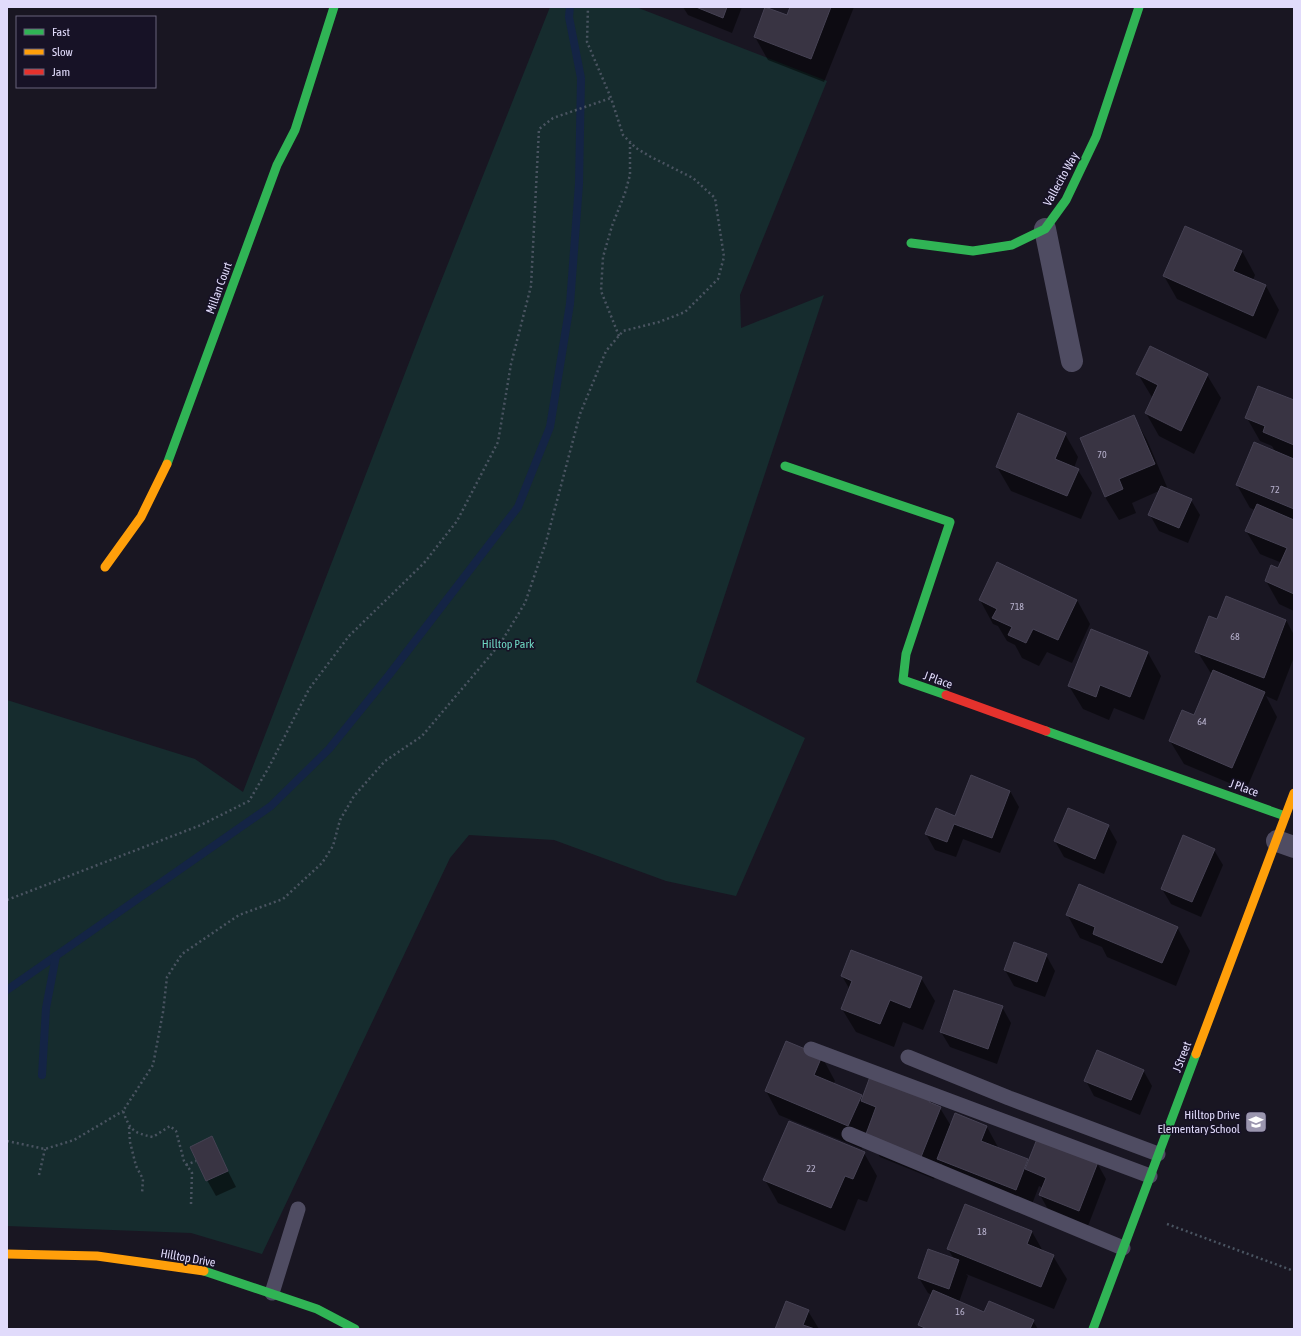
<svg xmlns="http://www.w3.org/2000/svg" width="1301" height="1336" viewBox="0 0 1301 1336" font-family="'Asap Condensed',sans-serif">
  <rect width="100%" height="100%" fill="#191622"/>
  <polygon fill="#162c2e" points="550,7 636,7 827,81 740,295 741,328 824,295 696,682 805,738 736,896 666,881 554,840 469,835 450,858 262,1254 191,1233 7,1226 7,700 195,759 243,792 424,324"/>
  <g fill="#0007">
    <polygon points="683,7 742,7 732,33 688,15"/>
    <polygon points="791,7 854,7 824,82 768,60 755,37 787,16"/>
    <polygon points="1242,251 1255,275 1253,280 1266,286 1279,310 1266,339 1177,299 1164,276"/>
    <polygon points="1138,374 1207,375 1221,398 1194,454 1159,436 1146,413 1153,399"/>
    <polygon points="1294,402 1294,611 1279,604 1266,581 1279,569 1282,563 1260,554 1246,531 1255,510 1250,508 1237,485 1276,453 1272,446 1260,441 1247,418"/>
    <polygon points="1133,416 1147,440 1167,487 1165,488 1191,500 1200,515 1188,543 1159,531 1150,515 1161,490 1132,503 1136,513 1119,520 1105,497 1081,439"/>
    <polygon points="1065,434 1078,457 1074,468 1078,470 1092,493 1081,519 1011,491 997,467"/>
    <polygon points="980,600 1077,600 1090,624 1072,663 1047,652 1039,666 1022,658 1015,645 1007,641 998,626 993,624"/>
    <polygon points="1286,620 1294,635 1294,657 1277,701 1266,696 1277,717 1246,790 1184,764 1170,741 1194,717 1212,675 1197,651"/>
    <polygon points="1092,631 1148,653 1161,676 1144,720 1114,708 1109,720 1083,709 1069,686"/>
    <polygon points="1010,791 1019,807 1000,853 963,839 956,857 935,850 926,834 956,817"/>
    <polygon points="1108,826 1117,842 1104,874 1064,857 1055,841"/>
    <polygon points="1214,850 1223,865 1201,917 1171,904 1162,889"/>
    <polygon points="1067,914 1177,927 1190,951 1176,986 1107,957 1102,947 1080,938"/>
    <polygon points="1046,955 1055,971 1045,997 1014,986 1005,970"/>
    <polygon points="842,976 921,978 935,1001 923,1030 903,1022 894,1047 856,1032 842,1009 850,990"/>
    <polygon points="1002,1007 1011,1023 997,1064 950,1047 941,1032"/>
    <polygon points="822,1057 835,1081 833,1084 861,1096 862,1099 930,1098 934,1105 940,1108 951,1126 956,1115 987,1127 999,1149 1027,1159 1029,1162 1097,1163 1106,1179 1088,1226 1049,1211 1040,1195 1043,1188 1039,1186 1029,1212 952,1182 941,1163 934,1179 880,1157 867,1136 862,1149 779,1115 766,1091"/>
    <polygon points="1143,1070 1152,1086 1140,1115 1094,1096 1086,1081"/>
    <polygon points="211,1138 236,1187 216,1196 207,1180"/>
    <polygon points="864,1153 877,1176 867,1202 858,1199 845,1231 778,1203 765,1180"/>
    <polygon points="1032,1232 1043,1251 1053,1256 1067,1279 1054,1309 966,1274 968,1276 959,1302 985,1313 1033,1321 1038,1329 921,1329 919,1325 932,1295 928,1293 919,1278 954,1259 948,1249"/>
    <polygon points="808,1311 819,1329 776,1329"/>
  </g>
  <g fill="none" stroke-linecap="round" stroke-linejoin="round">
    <g stroke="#142445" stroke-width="8">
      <polyline points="7,990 271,806 329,749 389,675 518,507 550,427 570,304 579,184 581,78 569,17 570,7"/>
      <polyline points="42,1075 46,1008 56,956"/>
    </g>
  </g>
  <g fill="#393443" stroke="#464254">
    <polygon points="696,7 727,7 723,18"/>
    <polygon points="765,7 787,15 790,7 831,7 811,59 754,37"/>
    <polygon points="1185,226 1242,251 1233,271 1266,285 1253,316 1163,276"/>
    <polygon points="1150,346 1208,374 1181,431 1145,413 1158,385 1136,374"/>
    <polygon points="1258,386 1294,400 1294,445 1263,432 1265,426 1245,418"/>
    <polygon points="1018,413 1066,433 1055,459 1079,469 1067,496 996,467"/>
    <polygon points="1134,415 1155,464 1119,479 1123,489 1105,497 1080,438"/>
    <polygon points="1254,442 1294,459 1294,509 1236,485"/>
    <polygon points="1161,486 1192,499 1179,528 1148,515"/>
    <polygon points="1257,504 1294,520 1294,594 1265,581 1271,565 1278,568 1287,548 1245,531"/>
    <polygon points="997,562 1077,600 1058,640 1033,629 1026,643 1008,635 1012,627 992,618 997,609 979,600"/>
    <polygon points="1226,596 1286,620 1264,678 1195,652 1209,616 1217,619"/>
    <polygon points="1091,629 1148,652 1130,697 1100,685 1096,697 1068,686"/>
    <polygon points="1213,670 1265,692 1232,768 1169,741 1182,710 1194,715"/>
    <polygon points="971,775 1010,791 992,838 954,824 947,842 925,834 936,808 955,816"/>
    <polygon points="1068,808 1109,825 1095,859 1054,841"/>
    <polygon points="1183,835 1215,849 1192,902 1161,889"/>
    <polygon points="1079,884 1178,927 1162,963 1093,934 1095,927 1066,915"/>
    <polygon points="1014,942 1047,954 1037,982 1004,970"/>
    <polygon points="851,950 922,977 910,1008 890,1000 880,1024 841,1009 852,981 841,976"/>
    <polygon points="954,990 1003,1006 988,1049 940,1032"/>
    <polygon points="786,1041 822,1056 814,1075 862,1095 848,1126 765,1091"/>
    <polygon points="1097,1050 1144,1070 1131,1100 1084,1081"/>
    <polygon points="871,1074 931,1098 929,1102 941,1107 921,1157 866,1134 876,1107 861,1101"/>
    <polygon points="955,1113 987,1126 981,1141 1028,1159 1016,1190 937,1159"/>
    <polygon points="789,1121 865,1152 853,1179 845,1176 831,1208 763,1180"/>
    <polygon points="212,1136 228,1171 206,1181 190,1147"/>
    <polygon points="1037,1139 1098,1162 1079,1211 1039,1195 1046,1178 1025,1169"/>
    <polygon points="965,1204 1032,1231 1027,1244 1054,1255 1041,1287 947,1249"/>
    <polygon points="928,1249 959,1260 949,1289 918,1278"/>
    <polygon points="933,1290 984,1312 989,1301 1034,1320 1030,1329 927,1329 918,1325"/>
    <polygon points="786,1301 809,1310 803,1325 815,1329 775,1329"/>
  </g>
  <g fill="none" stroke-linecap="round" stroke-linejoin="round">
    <g stroke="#4a5461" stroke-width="2.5" stroke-dasharray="2 3" stroke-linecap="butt">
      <polyline points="619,336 601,291 603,257 612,226 625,193 630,175 630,143"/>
      <polyline points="7,900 201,825 249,801 269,767 309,689 349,636 424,563 457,521 498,442 511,364 531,286 539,129 553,118 611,98"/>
      <polyline points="129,1127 130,1142 136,1166 143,1179 142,1194"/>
      <polyline points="7,1141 45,1149 74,1140 123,1111"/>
      <polyline points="186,1165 196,1161"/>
      <polyline points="39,1175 45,1149"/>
      <path d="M191,1204L192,1173L184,1161L176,1131L170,1126L153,1137C133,1133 130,1130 123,1111L153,1065L163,1012L167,977L182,954L239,915L283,899L322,863L333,846L340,820L354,796L385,761L422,736L500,644L525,603L546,542L580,414L606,351L623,331L659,322L685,312L718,279L724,257L715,198L693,178L651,157L636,148L623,135L611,98L587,42L588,7"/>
      <polyline points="1167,1224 1294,1271"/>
    </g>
    <g stroke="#4f4c62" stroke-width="15">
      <polyline points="811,1049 1150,1176"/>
      <polyline points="908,1057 1009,1098 1158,1154"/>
      <polyline points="849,1134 1123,1248"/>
      <polyline points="272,1293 298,1209"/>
    </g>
    <g stroke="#4f4c62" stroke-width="22">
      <polyline points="1045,229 1072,361"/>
      <polyline points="1277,841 1294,847"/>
    </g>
    <g stroke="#30b455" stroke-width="9">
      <polyline points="911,243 973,251 1012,245 1045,229 1066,200 1096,137 1139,7"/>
      <polyline points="167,464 277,165 295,130 334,7"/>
      <polyline points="785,466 950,522 906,654 903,680 946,695"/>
      <polyline points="1046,731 1285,816"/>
      <polyline points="204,1271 317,1309 355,1329"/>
      <polyline points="1093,1329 1196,1054"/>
    </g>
    <g stroke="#ff9f0a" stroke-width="9">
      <polyline points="105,567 141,517 167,464"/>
      <polyline points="1196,1054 1294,793"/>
      <polyline points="7,1254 97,1256 204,1271"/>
    </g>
    <polyline stroke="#e5322d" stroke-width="9" points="946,695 1046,731"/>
  </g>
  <defs>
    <g id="school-square" transform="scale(1.15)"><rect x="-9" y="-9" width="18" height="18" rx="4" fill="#9b96af" stroke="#171226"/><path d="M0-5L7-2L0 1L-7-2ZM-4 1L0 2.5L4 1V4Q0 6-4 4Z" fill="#fff"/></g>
  </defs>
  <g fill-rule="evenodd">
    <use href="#school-square" x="1256" y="1122"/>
  </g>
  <g text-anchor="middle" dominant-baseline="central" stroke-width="3.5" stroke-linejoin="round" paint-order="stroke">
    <g font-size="10" fill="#b7b1cd">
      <text x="1102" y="454">70</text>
      <text x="1275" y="489">72</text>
      <text x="1017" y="606">718</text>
      <text x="1235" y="636">68</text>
      <text x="1202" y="721">64</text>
      <text x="811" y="1168">22</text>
      <text x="982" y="1231">18</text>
      <text x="960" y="1311">16</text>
    </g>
    <g font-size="12" fill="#e1dbfb" stroke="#171226">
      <text transform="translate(1061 179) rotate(-61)">Vallecito Way</text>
      <text transform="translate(219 288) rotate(-70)">Millan Court</text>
      <text transform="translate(938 680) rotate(20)">J Place</text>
      <text transform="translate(1244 788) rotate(20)">J Place</text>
      <text transform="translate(1182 1057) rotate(-69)">J Street</text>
      <text transform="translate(188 1258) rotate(10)">Hilltop Drive</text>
    </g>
    <g font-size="12" fill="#6dd5c1" stroke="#171226">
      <text x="508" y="644">Hilltop Park</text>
    </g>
    <g font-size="12" fill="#e1dbfb" stroke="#171226" text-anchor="end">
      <text x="1240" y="1115">Hilltop Drive<tspan x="1240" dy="14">Elementary School</tspan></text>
    </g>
  </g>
  <rect width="1301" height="1336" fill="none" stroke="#e1dbfb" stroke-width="16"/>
  <rect x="16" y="16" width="140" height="72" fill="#171226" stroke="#68627b"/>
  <rect x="24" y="29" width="20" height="6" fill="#30b455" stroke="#68627b"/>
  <text x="52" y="36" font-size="12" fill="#e1dbfb">Fast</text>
  <rect x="24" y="49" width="20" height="6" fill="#ff9f0a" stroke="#68627b"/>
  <text x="52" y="56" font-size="12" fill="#e1dbfb">Slow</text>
  <rect x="24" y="69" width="20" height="6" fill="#e5322d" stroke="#68627b"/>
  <text x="52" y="76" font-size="12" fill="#e1dbfb">Jam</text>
</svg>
